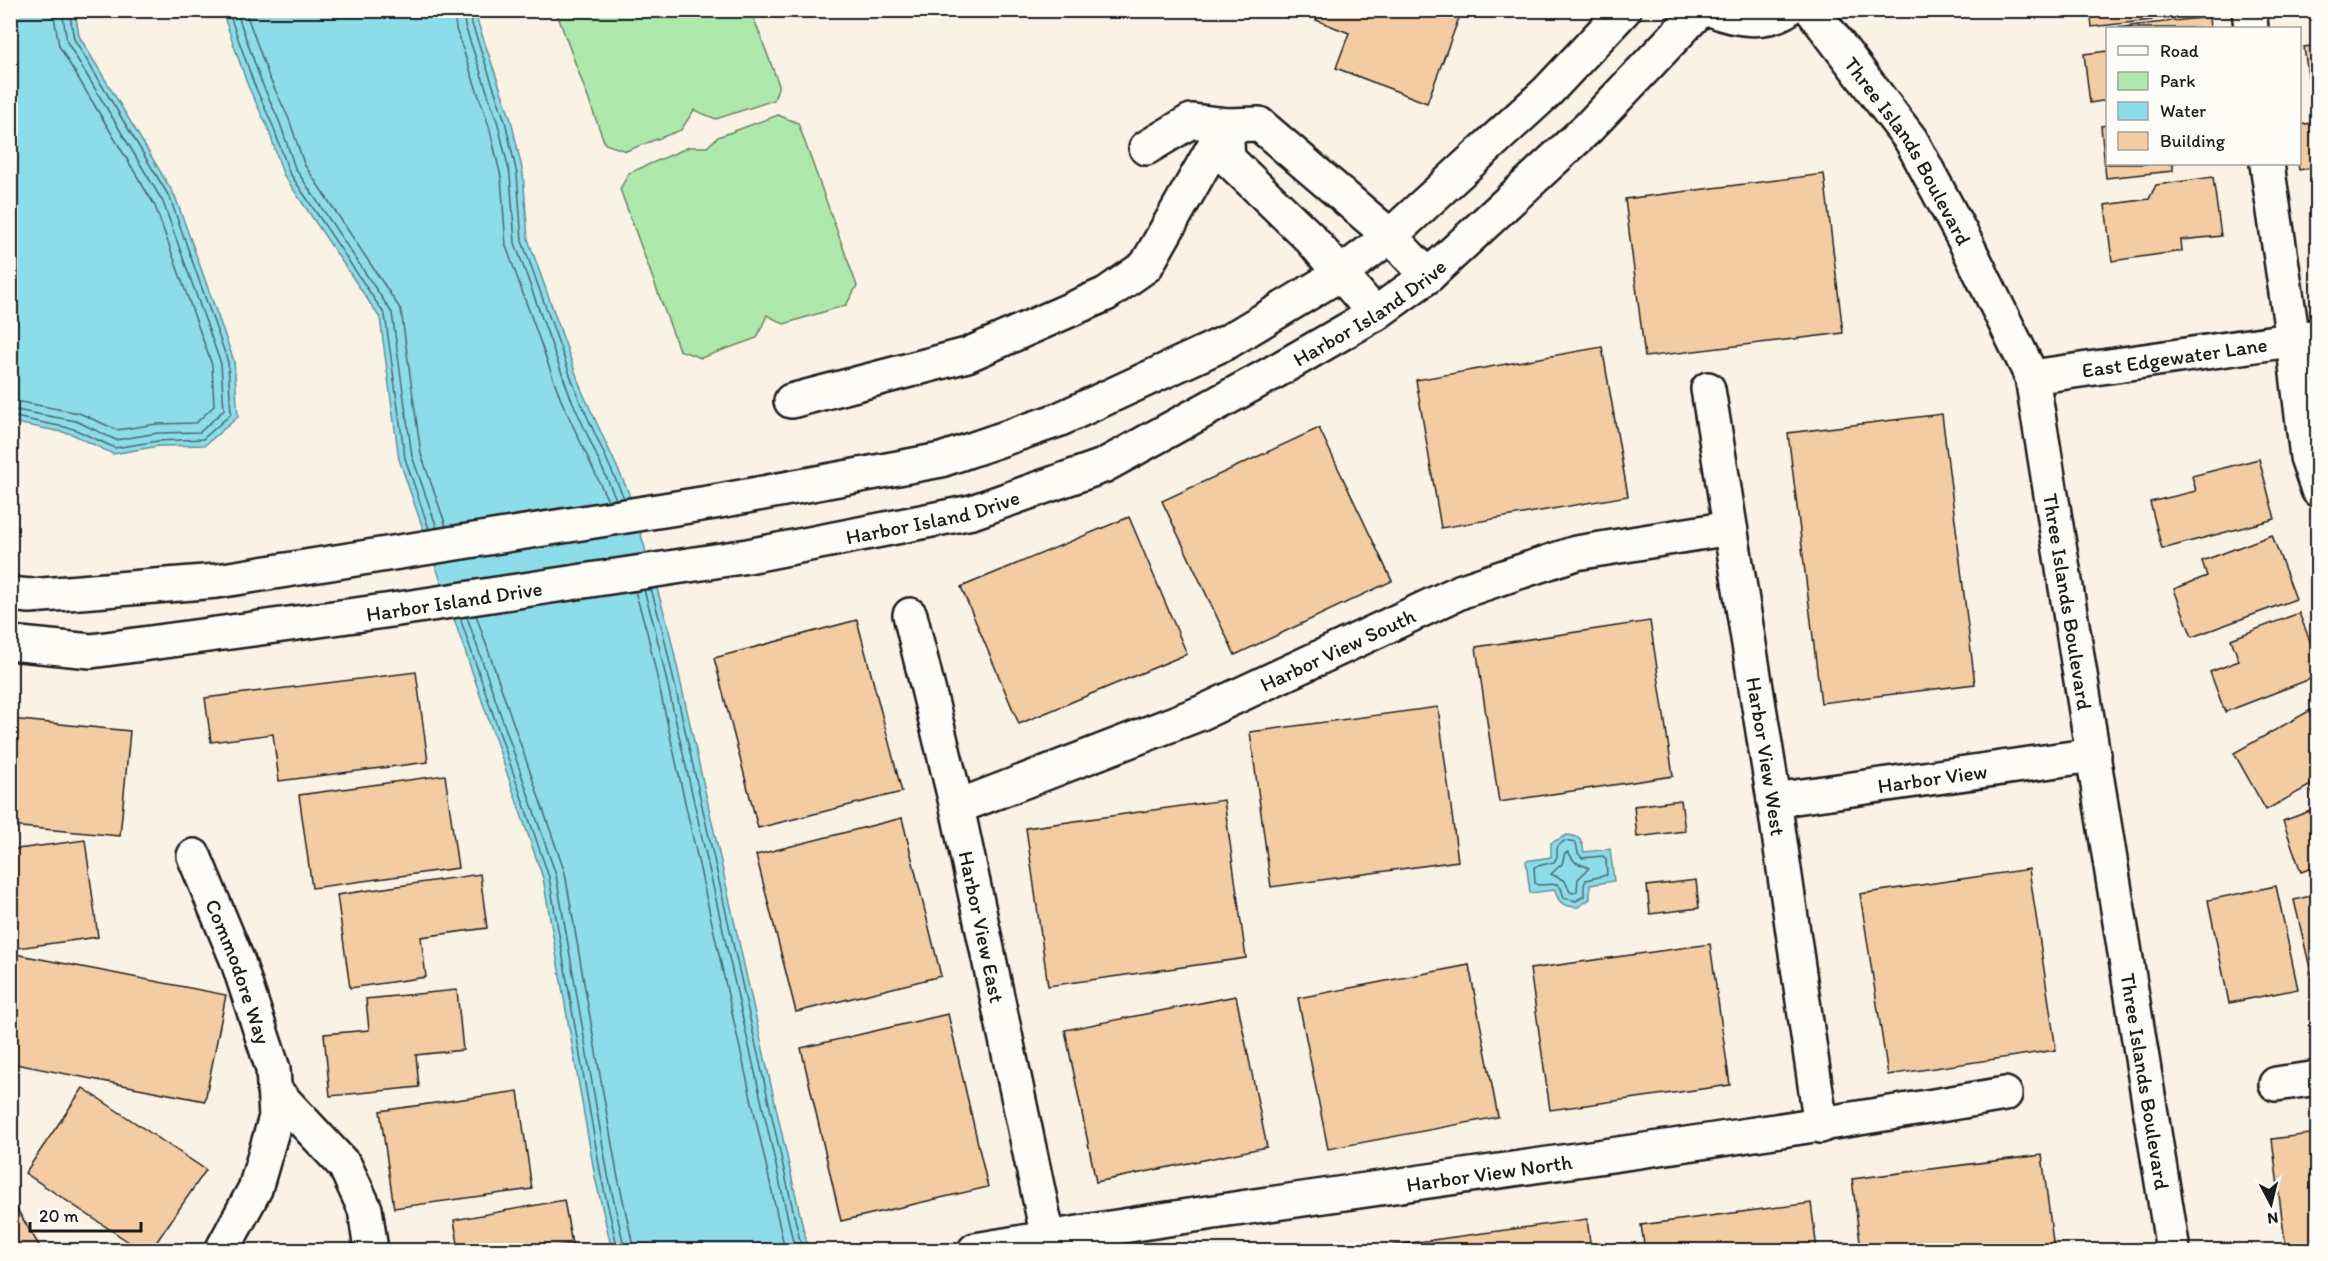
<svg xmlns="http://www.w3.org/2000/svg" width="2328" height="1261" viewBox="0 0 2328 1261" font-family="Itim,sans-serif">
  <rect width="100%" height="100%" fill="#fbf2e6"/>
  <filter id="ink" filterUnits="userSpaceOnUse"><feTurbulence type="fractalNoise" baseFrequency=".0167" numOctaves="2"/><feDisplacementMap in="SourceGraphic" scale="12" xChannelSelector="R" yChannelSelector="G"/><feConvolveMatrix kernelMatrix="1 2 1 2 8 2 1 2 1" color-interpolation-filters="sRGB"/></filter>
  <g filter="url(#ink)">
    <g fill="#afe8ac" stroke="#668264" stroke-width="1.5">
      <polygon points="556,11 751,11 779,85 774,100 716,119 694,110 681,130 626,151 605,144"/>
      <polygon points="778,115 798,123 857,286 846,305 784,324 767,315 757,338 701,358 679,350 620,189 629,173 689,147 707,147 718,137"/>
    </g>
    <g fill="#8ddce9" stroke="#608f97" stroke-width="1.5">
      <polygon points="10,11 75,11 79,36 175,196 234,361 238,417 205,445 159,446 113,454 72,434 11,422"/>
      <polygon points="222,11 476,11 478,23 511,120 523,173 528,239 582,391 628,491 668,626 808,1250 612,1250 595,1177 543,878 399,459 380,318 283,174 268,128 248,86"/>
      <path d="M1567,835C1580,836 1582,840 1584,852L1610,849L1614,881L1590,885V899L1578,907C1564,907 1558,903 1555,890L1530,893L1526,861L1551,857V843Z"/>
    </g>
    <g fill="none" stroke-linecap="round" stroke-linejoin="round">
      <g stroke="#49696e" stroke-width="1.5">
        <polyline points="228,10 254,84 273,126 289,172 385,315 405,458 429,529"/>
        <polyline points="236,10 261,81 280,123 295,168 392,313 412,456 437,528"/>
        <polyline points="245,10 269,77 289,119 304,164 401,310 421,454 446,526"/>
        <polyline points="454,10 456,29 489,126 501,177 506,246 561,400 608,501"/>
        <polyline points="463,10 465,26 498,124 510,175 515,243 570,396 616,499"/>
        <polyline points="471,10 472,24 505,121 517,174 522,241 577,394 624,498"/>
        <polyline points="10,400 79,413 117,430 157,424 196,423 214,406 212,365 155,206 59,46 53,10"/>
        <polyline points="10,409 76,421 116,440 158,433 200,432 224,410 221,364 163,202 67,42 62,10"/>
        <polyline points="10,416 74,429 115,448 158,441 203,439 231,414 228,362 170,198 74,39 69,10"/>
        <polyline points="651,589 662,628 802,1250"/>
        <polyline points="644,590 655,629 795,1250"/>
        <polyline points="635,591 647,632 785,1250"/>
        <polyline points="476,615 565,873 617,1173 634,1250"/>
        <polyline points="467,617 556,875 608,1175 625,1250"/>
        <polyline points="460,618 549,877 601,1176 618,1250"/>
        <polygon points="1564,841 1576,843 1578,853 1582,858 1603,856 1606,859 1607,875 1586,880 1584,885 1584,896 1576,901 1564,898 1561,888 1557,884 1538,885 1535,883 1534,867 1554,862 1557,857 1557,847"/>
        <polygon points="1568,852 1575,862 1589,868 1578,879 1577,891 1574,893 1570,892 1565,881 1551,874 1562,864 1565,853"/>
      </g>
    </g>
    <g fill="#f3cca3" stroke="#1c1c1c" stroke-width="1.5">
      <polygon points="1320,10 1462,10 1427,103 1336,68 1349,33 1316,20"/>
      <polygon points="2090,10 2163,10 2151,12 2152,20 2092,27"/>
      <polygon points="2209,17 2210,28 2118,28 2138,25"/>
      <polygon points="2318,45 2318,112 2313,112 2304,47"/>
      <polygon points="2108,51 2108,100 2090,103 2084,54"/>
      <polygon points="2318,122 2318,200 2317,200 2311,168 2299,170 2298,164 2300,125"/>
      <polygon points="2108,125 2108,164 2176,164 2173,164 2173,171 2106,178 2101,126"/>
      <polygon points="1824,174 1843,333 1645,357 1625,199"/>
      <polygon points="2213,177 2221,236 2181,240 2182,251 2112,261 2105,205 2149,199 2156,185"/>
      <polygon points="1602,347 1628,496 1441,528 1416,380"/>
      <polygon points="1942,414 1975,684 1821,703 1788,433"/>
      <polygon points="1319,428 1392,581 1235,655 1162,501"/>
      <polygon points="2259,459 2275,519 2162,549 2150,502 2196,491 2192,476"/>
      <polygon points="1129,517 1187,654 1019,724 961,587"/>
      <polygon points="2272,535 2296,599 2192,637 2174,589 2207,576 2202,561"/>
      <polygon points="2299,613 2318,661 2318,676 2225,712 2210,672 2239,661 2231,639"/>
      <polygon points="857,620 902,792 758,828 714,658"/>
      <polygon points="1650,621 1673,776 1499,802 1476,647"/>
      <polygon points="416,672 428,762 279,781 273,734 211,742 205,698"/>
      <polygon points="2318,706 2318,781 2266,810 2234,753"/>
      <polygon points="1438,707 1458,861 1271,887 1250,732"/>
      <polygon points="10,719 130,731 120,836 10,826"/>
      <polygon points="445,775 458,868 312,888 299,795"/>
      <polygon points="2318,790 2318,806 2312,792"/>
      <polygon points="1224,800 1246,958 1048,986 1026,828"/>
      <polygon points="1681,800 1685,831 1637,837 1634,806"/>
      <polygon points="2318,808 2318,866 2301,872 2283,821"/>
      <polygon points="902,818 941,976 796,1012 756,855"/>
      <polygon points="85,840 98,937 10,949 10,850"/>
      <polygon points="2029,869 2056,1050 1888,1075 1860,894"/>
      <polygon points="480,874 487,928 421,937 426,977 350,988 337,895"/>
      <polygon points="1696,880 1699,908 1650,914 1647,886"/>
      <polygon points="2276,886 2298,989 2229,1003 2208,900"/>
      <polygon points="2318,894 2318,1002 2294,900"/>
      <polygon points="1710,944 1730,1085 1550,1110 1530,969"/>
      <polygon points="10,953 226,995 205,1101 10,1063"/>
      <polygon points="1469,965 1498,1117 1328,1149 1298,998"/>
      <polygon points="457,990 463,1050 416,1055 419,1087 330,1096 324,1034 369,1030 366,999"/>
      <polygon points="1236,996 1267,1147 1096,1182 1065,1030"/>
      <polygon points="948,1014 988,1187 841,1221 801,1048"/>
      <polygon points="83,1088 206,1170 151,1250 141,1250 25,1173"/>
      <polygon points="518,1091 532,1189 394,1208 380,1111"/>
      <polygon points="2318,1133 2318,1250 2286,1250 2272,1139"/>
      <polygon points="2042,1155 2054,1250 1861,1250 1852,1179"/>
      <polygon points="10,1198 42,1250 10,1250"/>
      <polygon points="564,1200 572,1244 533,1250 459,1250 454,1220"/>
      <polygon points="1811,1203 1817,1250 1645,1250 1641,1225"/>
      <polygon points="1587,1219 1591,1250 1359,1250"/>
    </g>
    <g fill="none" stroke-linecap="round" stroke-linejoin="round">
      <g stroke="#1c1c1c" stroke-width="38">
        <g id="minor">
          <path d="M1713,10C1735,19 1764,24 1786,10"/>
          <path id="s1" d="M1812,10L1911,140L1966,243L2032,377L2173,1250"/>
          <polyline points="2249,10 2251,28"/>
          <polyline points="2267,164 2293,340 2307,457 2318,490"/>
          <polyline points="1375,314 1310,238 1228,159 1226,125 1259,124 1390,236 1428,276"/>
          <path id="s2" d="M2032,377L2318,336"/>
          <path id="s3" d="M1708,389L1774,800L1821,1126"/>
          <polyline points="791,401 967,355 1106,294 1146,266 1226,125 1191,121 1146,148"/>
          <polyline points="10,594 30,596 217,581 714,502 941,460 1058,420 1227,342 1340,274 1390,236 1547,92 1624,10"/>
          <path id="s4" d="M910,615L957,807L1048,1238"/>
          <path id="s5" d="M10,643L91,651L392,610L748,556L972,512L1103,466L1269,375L1375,314L1428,276L1588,128L1700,10"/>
          <path id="s6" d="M1774,800L2094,755"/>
          <path id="s7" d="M957,807L1201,713L1462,591L1576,553L1730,528"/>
          <path id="s8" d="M194,856L238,962L273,1069L276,1117L255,1189L222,1250"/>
          <polyline points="2276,1084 2318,1078"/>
          <polyline points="274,1090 345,1166 365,1209 371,1250"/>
          <path id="s9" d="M975,1250C1317,1192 1662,1153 2005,1094"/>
        </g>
      </g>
      <use href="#minor" stroke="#fdfcf7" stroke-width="33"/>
    </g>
  </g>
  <g text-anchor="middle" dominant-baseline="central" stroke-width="4.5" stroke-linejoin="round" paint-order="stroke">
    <g font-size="21" fill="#1c1c1c" stroke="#fdfcf7">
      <text stroke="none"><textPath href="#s1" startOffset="171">Three Islands Boulevard</textPath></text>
      <text stroke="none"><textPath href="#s5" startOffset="1420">Harbor Island Drive</textPath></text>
      <text stroke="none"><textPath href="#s2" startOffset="144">East Edgewater Lane</textPath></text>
      <text stroke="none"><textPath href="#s5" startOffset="934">Harbor Island Drive</textPath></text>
      <text stroke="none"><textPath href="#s5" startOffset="448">Harbor Island Drive</textPath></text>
      <text stroke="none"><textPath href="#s1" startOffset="657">Three Islands Boulevard</textPath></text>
      <text stroke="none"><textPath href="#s7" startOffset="412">Harbor View South</textPath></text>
      <text stroke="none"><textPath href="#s3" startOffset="372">Harbor View West</textPath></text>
      <text stroke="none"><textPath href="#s6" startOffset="160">Harbor View</textPath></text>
      <text stroke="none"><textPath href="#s4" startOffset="320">Harbor View East</textPath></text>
      <text stroke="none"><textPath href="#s8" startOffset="124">Commodore Way</textPath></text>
      <text stroke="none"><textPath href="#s1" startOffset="1143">Three Islands Boulevard</textPath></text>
      <text stroke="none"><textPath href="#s9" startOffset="520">Harbor View North</textPath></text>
    </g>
  </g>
  <rect width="2328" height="1261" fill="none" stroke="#fdfcf7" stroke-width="36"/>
  <rect x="18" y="18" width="2292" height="1225" fill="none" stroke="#1c1c1c" stroke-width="2" filter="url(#ink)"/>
  <rect x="2106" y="27" width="195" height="138" fill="#fdfcf7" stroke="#a3a29f" stroke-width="1.5"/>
  <rect x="2118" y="46" width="30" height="9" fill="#fdfcf7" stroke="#a3a29f" stroke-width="1.5"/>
  <text x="2160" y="57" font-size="18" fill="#1c1c1c">Road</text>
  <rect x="2118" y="72" width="30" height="18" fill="#afe8ac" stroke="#a3a29f" stroke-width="1.5"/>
  <text x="2160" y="87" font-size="18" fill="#1c1c1c">Park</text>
  <rect x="2118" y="102" width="30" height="18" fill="#8ddce9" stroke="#a3a29f" stroke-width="1.5"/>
  <text x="2160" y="117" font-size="18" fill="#1c1c1c">Water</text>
  <rect x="2118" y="132" width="30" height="18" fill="#f3cca3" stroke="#a3a29f" stroke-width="1.5"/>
  <text x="2160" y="147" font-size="18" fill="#1c1c1c">Building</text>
  <g transform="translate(2271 1204) rotate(173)" stroke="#fdfcf7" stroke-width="4.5" paint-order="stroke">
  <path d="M0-4.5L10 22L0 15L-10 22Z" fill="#1c1c1c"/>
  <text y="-9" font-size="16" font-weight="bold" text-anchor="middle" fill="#1c1c1c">N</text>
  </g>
  <path d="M30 1222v9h111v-9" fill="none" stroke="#1c1c1c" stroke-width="3"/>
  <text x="39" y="1222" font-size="18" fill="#1c1c1c" stroke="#fdfcf7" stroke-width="4.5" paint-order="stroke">20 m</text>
</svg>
